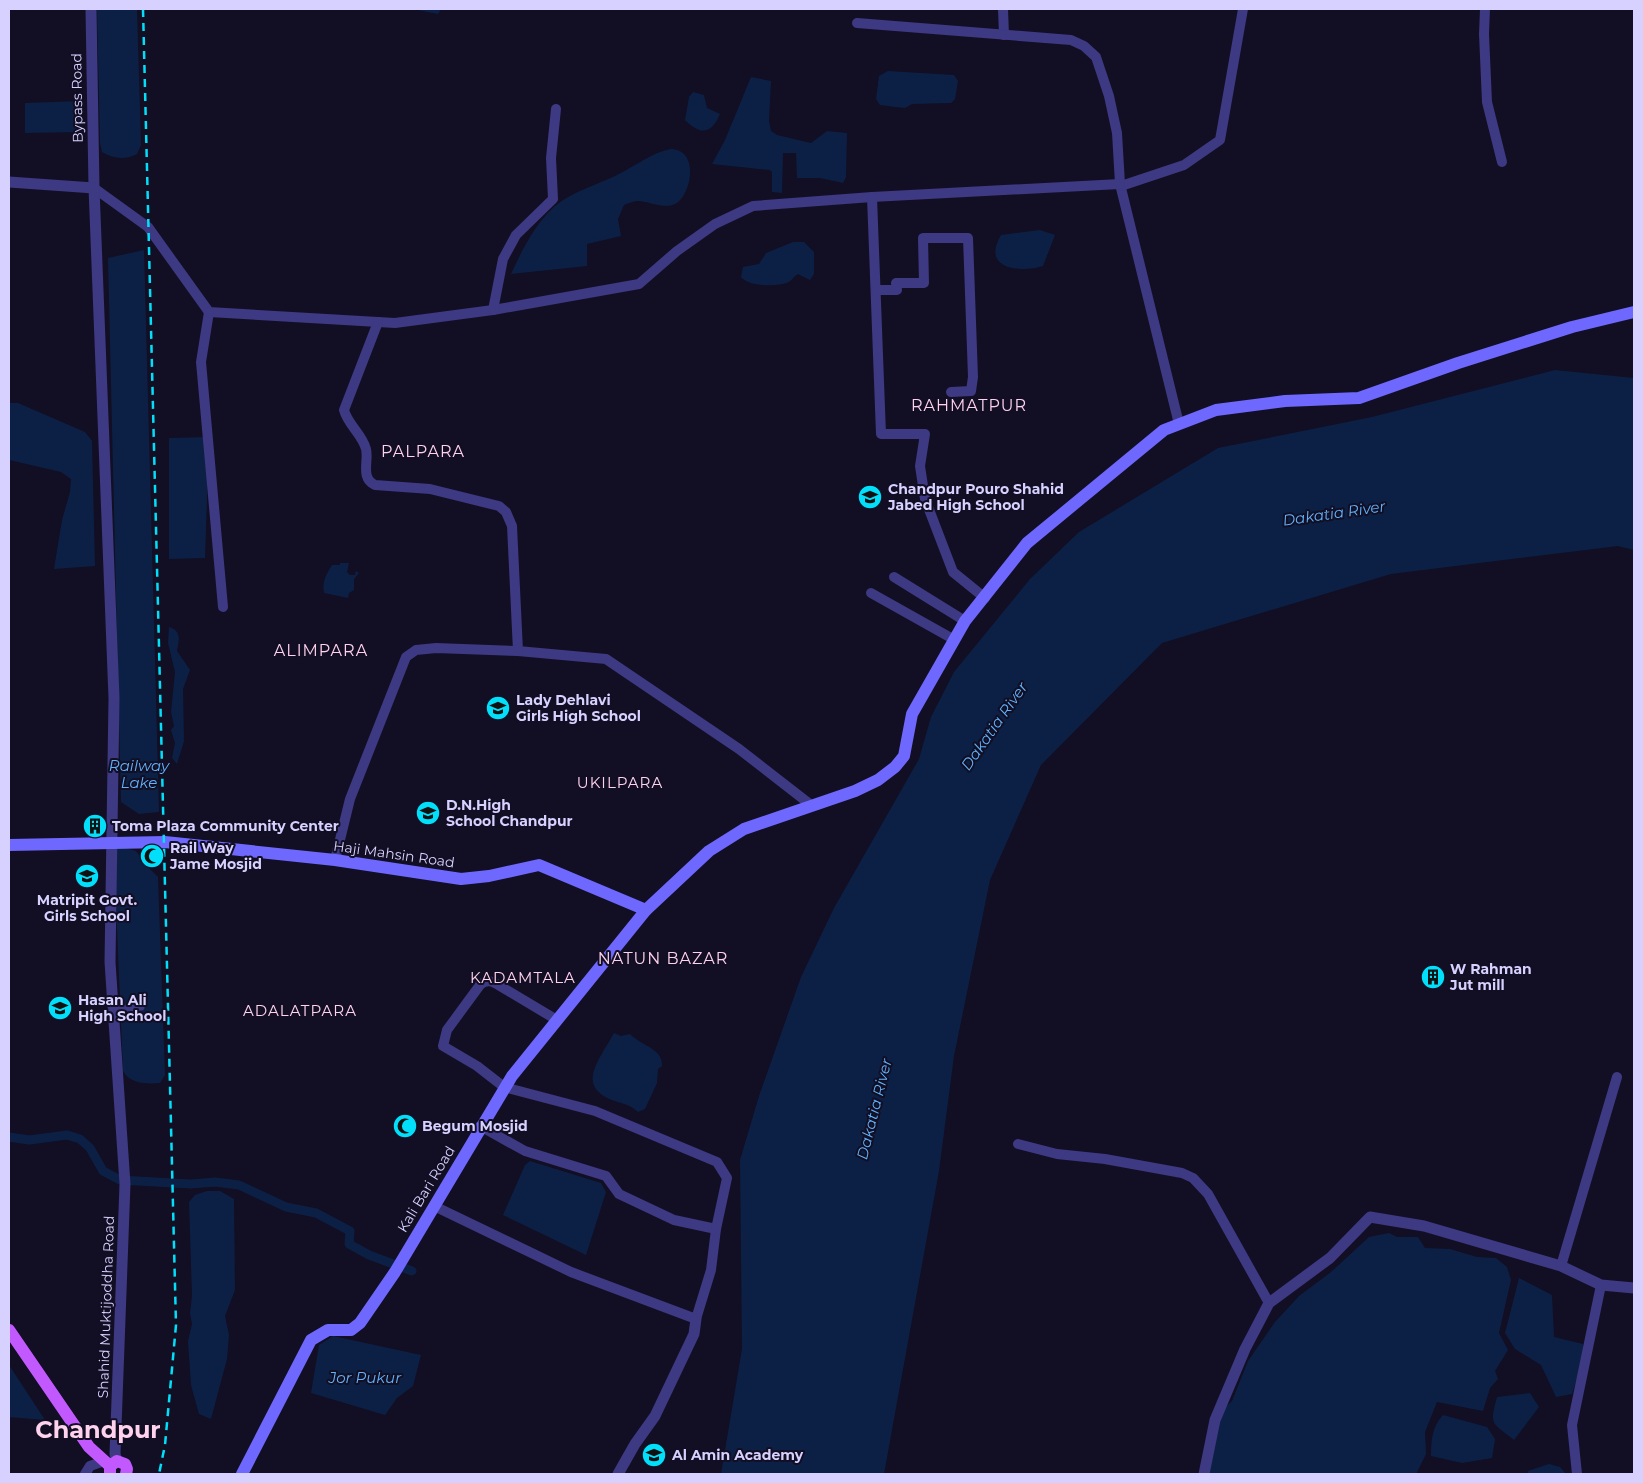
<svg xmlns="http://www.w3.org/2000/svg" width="1643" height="1483" viewBox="0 0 1643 1483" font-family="Montserrat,sans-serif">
  <rect width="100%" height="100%" fill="#120e23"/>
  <g fill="#0c2045">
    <path d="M97,9H137L141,145L137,154C126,160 113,159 102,152L100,143Z"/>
    <polygon points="413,9 441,9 438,14"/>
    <polygon points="888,71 954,75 958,81 955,99 951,103 912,104 905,108 895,107 880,105 876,99 879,76"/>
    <polygon points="751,77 771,81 769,121 771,131 777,135 811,143 827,131 847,133 846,177 843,183 820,178 797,178 796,153 783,153 782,193 772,192 772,172 770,170 712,164 725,140"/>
    <path d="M693,92L704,95L707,108L720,114C711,135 700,135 685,120L689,97Z"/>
    <polygon points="81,101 82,132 25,133 25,103"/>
    <path d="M671,149C699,150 692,192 677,203C666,210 651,202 639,201C634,201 629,203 624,205L618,219L621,236L587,244V266L511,274C524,246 541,211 570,196C586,187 604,182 619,174C637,165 651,153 671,149Z"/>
    <path d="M1040,230L1055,235L1043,266C1019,273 981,269 1001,235Z"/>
    <path d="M793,242H804L814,252V274L810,280L798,274C794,276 792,280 789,282C777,287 749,287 741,277L743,267L759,264L766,253Z"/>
    <polygon points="144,250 159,812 139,814 121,802 108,258"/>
    <polygon points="1555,370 1634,378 1634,550 1618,546 1391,574 1162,643 1041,765 990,880 954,1056 939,1171 884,1474 721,1474 742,1349 740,1160 759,1096 801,977 834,908 919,759 931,717 954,672 1030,579 1079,532 1218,448 1372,417"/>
    <polygon points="9,403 18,403 85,432 92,441 95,566 54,569 62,520 70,492 71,479 61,472 9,460"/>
    <polygon points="209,437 205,558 169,559 169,438"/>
    <path d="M340,563H349L347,572L350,575H355L356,571L359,573L354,579V590L349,593L348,598L324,593C322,581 326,575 332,565H340Z"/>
    <path d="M169,627C182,631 179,641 177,651L190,670L183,689L184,741L177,764L172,758L175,743L171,730L174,726L171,712L175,672L168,643Z"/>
    <path d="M122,847L136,851L146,865L158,877L165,1075L160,1083C147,1084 130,1084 123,1071L114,857L117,848Z"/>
    <path d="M614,1033L621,1036L630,1034C641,1046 663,1048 662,1066L658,1069L657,1083L645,1109L638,1112C630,1105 627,1105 618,1102C573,1088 599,1061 614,1033Z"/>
    <polygon points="530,1161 601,1183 606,1192 586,1255 503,1215 525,1165"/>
    <polygon points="207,1191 220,1191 234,1199 235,1290 225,1316 229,1335 227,1359 211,1419 199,1414 191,1385 188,1341 192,1324 190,1313 192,1296 189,1202 195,1195"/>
    <polygon points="1389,1233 1397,1237 1418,1237 1425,1248 1450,1249 1477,1257 1496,1258 1507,1267 1511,1280 1499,1333 1508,1350 1495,1371 1498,1379 1490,1388 1483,1411 1437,1402 1425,1432 1426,1454 1416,1474 1205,1474 1213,1419 1232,1401 1248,1361 1275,1322 1299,1296 1331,1272 1369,1237"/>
    <polygon points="1519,1278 1552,1295 1554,1337 1583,1344 1584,1356 1572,1394 1556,1397 1541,1365 1515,1349 1505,1333"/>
    <polygon points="333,1336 421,1355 413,1386 397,1398 385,1415 311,1393 319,1345"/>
    <polygon points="9,1365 45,1420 9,1417"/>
    <path d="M1530,1393L1539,1407L1514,1440C1492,1422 1489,1426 1497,1397Z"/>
    <path d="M1443,1415L1487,1427L1495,1439L1492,1458L1462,1463L1431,1456C1431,1440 1432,1427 1443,1415Z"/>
    <polygon points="1549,1464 1560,1467 1566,1474 1528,1474 1528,1471"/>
  </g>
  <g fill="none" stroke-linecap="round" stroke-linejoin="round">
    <polyline stroke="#0c2045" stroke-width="9" points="9,1137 29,1140 67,1135 80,1139 90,1148 103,1171 120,1180 191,1184 215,1182 239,1185 286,1207 316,1213 350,1231 349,1244 369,1255 412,1271"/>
    <polyline stroke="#3d3982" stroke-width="7" points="114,1009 141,1007"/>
    <g stroke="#3d3982" stroke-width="10">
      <polyline points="1003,9 1004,35"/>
      <polyline points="1485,9 1484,34 1487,102 1502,162"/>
      <polyline points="857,23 1071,40 1084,46 1096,57 1109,96 1117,133 1120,184 1179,424"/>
      <polyline points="1121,186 1184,165 1220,140 1243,9"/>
      <polyline points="94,188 148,227 209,312 395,323 493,310 639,284 677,251 715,224 753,206 872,197 1120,184"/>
      <polyline points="872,197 881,434 925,434 920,466 925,499 953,572 985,598"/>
      <polyline points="876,290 897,290 896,283 924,283 923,238 968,238 973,377 971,391 951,392"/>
      <polyline points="493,310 503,259 516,235 553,199 551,158 556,109"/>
      <polyline points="209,312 201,362 223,607"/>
      <path d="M378,322L344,410C348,425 362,434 366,449C369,461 360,478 375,485L430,489L499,506L506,512L512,526L518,651L606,659L739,749L811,805"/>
      <polyline points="894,577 965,621"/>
      <polyline points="871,593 953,639"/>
      <polyline points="335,860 350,799 406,657 416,650 436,648 518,651"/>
      <polyline points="480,1126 525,1151 606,1176 619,1194 674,1220 716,1229"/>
      <polyline points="1018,1144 1057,1154 1105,1159 1182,1173 1193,1178 1208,1194 1269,1303"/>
      <path d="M434,1206L571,1272L696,1319L711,1270L716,1229L727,1178L717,1162L595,1111L504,1087L477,1066L443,1046L447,1030L480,985C487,979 492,981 500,986L557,1020"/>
      <polyline points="1561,1266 1617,1077"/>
      <polyline points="85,1474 90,1466 104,1461"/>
      <polyline points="1577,1474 1572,1425 1601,1285"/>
    </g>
    <g stroke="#3d3982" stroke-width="11">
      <polyline points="91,9 94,188 114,698 110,962 125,1184 115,1454 117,1461"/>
      <polyline points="9,182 94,188"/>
      <polyline points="618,1474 635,1444 655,1416 694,1334 696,1319"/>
      <polyline points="1204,1474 1215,1420 1245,1349 1269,1303 1330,1258 1370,1217 1424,1226 1561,1266 1601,1285 1634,1288"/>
    </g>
    <g stroke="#6e68fe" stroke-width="12">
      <polyline points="9,845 165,842 335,860 461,879 489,876 539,865 646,910"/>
      <polyline points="242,1474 311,1340 328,1330 351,1330 360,1323 395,1272 512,1076 646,910 709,851 744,829 855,791 878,780 895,767 904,756 912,714 965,621 1027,543 1164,430 1216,410 1285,401 1359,398 1458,363 1572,327 1634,312"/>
    </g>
    <g stroke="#c259fe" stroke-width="12">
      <polyline points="9,1330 89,1447 110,1466"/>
      <polyline points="110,1474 110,1466 117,1461 125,1464 127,1469 126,1474"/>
    </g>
    <polyline stroke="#02dffa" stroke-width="2.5" stroke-dasharray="8 6" stroke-linecap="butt" points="143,9 176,1325 165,1445 159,1474"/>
  </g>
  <defs>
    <g id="school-disc" transform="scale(1.25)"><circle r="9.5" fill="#02dffa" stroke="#120e23"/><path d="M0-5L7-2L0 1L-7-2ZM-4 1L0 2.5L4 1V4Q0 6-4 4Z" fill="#111"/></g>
    <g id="building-disc" transform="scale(1.25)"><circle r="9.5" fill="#02dffa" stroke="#120e23"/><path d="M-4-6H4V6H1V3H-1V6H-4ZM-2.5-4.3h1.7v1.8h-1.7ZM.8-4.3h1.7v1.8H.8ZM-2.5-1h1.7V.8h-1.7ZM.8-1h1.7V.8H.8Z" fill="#111"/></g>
    <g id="mosque-disc" transform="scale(1.25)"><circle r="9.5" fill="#02dffa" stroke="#120e23"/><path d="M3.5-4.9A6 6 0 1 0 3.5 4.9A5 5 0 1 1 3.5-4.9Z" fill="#111"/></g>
  </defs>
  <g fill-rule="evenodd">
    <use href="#school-disc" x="870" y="497"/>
    <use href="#school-disc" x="498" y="708"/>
    <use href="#school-disc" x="428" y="813"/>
    <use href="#building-disc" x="95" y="826"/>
    <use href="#mosque-disc" x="152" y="856"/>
    <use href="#school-disc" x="87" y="876"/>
    <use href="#building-disc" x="1433" y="977"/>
    <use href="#school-disc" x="60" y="1008"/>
    <use href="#mosque-disc" x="405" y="1126"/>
    <use href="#school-disc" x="654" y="1455"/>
  </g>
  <g text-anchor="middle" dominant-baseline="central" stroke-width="4" stroke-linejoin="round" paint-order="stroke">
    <g font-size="14" fill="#d6d1ff" stroke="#120e23">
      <text transform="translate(77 98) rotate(-91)">Bypass Road</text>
      <text transform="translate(394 854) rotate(8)">Haji Mahsin Road</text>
      <text transform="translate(426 1189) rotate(-59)">Kali Bari Road</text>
      <text transform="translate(106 1307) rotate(-88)">Shahid Muktijoddha Road</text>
    </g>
    <g font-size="14" font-weight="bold" fill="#d6d1ff" stroke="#120e23" text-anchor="start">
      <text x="888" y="489">Chandpur Pouro Shahid<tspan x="888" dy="16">Jabed High School</tspan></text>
      <text x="516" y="700">Lady Dehlavi<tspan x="516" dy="16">Girls High School</tspan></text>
      <text x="446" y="805">D.N.High<tspan x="446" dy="16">School Chandpur</tspan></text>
      <text x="112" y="826">Toma Plaza Community Center</text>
      <text x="170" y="848">Rail Way<tspan x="170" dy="16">Jame Mosjid</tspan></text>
      <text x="87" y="900" text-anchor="middle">Matripit Govt.<tspan x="87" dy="16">Girls School</tspan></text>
      <text x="1450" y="969">W Rahman<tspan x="1450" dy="16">Jut mill</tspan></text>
      <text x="78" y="1000">Hasan Ali<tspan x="78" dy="16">High School</tspan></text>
      <text x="422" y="1126">Begum Mosjid</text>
      <text x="672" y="1455">Al Amin Academy</text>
    </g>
    <g font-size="15" font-style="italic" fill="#5fb3fe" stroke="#120e23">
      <text transform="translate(1334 513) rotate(-8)">Dakatia River</text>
      <text transform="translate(994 726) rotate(-55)">Dakatia River</text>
      <text x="139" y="765">Railway<tspan x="139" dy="17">Lake</tspan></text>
      <text transform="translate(874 1109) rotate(-76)">Dakatia River</text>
      <text x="365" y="1377">Jor Pukur</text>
    </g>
    <g font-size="15" letter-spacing="1" fill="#ffd3ee" stroke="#120e23">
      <text x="620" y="782">UKILPARA</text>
      <text x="523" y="977">KADAMTALA</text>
      <text x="300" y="1010">ADALATPARA</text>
    </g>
    <g font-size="16" letter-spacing="1" fill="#ffd3ee" stroke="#120e23">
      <text x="969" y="405">RAHMATPUR</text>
      <text x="423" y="451">PALPARA</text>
      <text x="321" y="650">ALIMPARA</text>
      <text x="663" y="958">NATUN BAZAR</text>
    </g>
    <g font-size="24" font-weight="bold" fill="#ffd3ee" stroke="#120e23">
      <text x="98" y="1429">Chandpur</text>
    </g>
  </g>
  <rect width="1643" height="1483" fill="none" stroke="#d6d1ff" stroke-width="20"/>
</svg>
